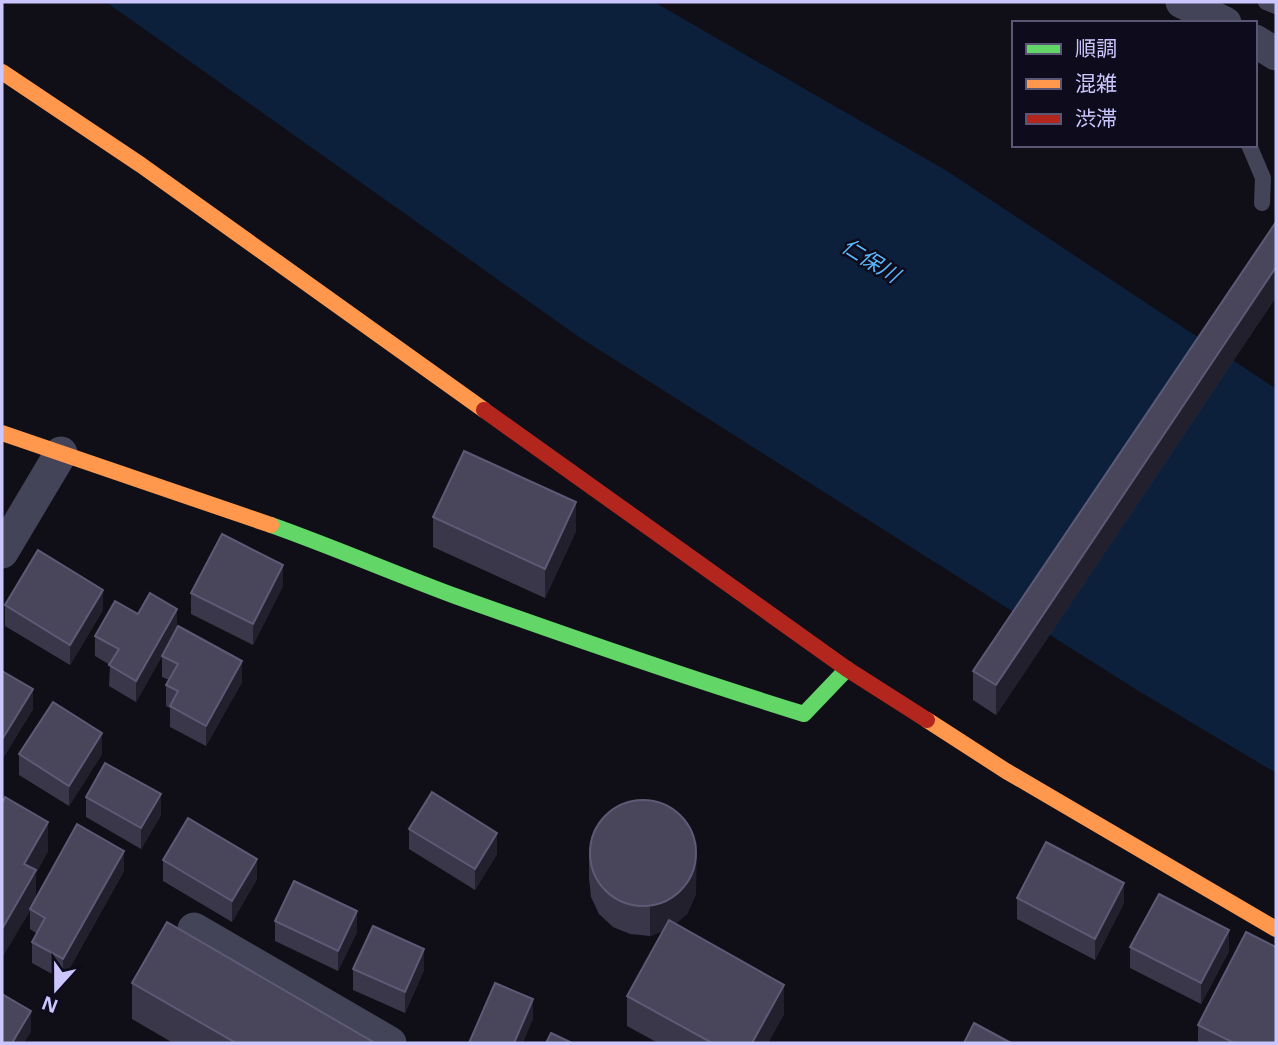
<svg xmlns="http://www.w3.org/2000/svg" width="1278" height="1045" viewBox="0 0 1278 1045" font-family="'Open Sans','Noto Sans JP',sans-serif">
  <rect width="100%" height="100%" fill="#100f18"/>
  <polygon fill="#0c203b" points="106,2 654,2 947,171 1276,389 1276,773 1137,690 579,337"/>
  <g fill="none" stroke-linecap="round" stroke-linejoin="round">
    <g stroke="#444459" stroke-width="16">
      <polyline points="1266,2 1276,6"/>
      <polyline points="1249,145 1263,178 1262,203"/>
    </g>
    <g stroke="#444459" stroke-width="33">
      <polyline points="1182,2 1225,23"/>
      <polyline points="1255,41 1276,54"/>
      <polyline points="2,552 61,453"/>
      <polyline points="194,929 390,1043"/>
    </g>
    <path stroke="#63d668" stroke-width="16" d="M271,525C333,547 393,573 455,596C570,637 687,678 804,714L847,669"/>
    <g stroke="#ff974d" stroke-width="16">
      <polyline points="2,72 141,165 484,410"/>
      <polyline points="2,433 271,525"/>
      <polyline points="927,720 1006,771 1276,929"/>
    </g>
    <polyline stroke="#b3261e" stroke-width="16" points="484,410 847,669 927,720"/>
  </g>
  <g fill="#393749">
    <polygon points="1276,222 1276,297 996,715 973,700 973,671"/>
    <polygon points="433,517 576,531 545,598 433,547"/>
    <polygon points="283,586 253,645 191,614 191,593"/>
    <polygon points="5,605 103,610 70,665 5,626"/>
    <polygon points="177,629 242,682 206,746 170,727 170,708 166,706 166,685 169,680 162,677 162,656 136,702 109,686 110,665 95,656 95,636"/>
    <polygon points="2,671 33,709 3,758 2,757 2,776"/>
    <polygon points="19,754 102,754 69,806 19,775"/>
    <polygon points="86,797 161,815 141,849 86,817"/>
    <polygon points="2,803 48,851 36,873 36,897 124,871 63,980 32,963 32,942 36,933 30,929 30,911"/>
    <polygon points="409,829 497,854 475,890 409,849"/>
    <polygon points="589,848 696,894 687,914 675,924 784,1014 768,1043 658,1043 627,1026 627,996 663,931 650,936 630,934 613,927 599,914 591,897 589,878"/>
    <polygon points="163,860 257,879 232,922 163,881"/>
    <polygon points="1017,898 1124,903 1095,960 1017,919"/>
    <polygon points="275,921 357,932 338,971 275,941"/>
    <polygon points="1130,947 1229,951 1201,1004 1130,968"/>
    <polygon points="353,969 424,970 405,1013 353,990"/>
    <polygon points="132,983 375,1043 173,1043 132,1019"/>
    <polygon points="1198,1025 1276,1043 1198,1043"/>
  </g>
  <g fill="#22202d">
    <polygon points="1276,267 1276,297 996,715 996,685"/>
    <polygon points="576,502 576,531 545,598 545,569"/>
    <polygon points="283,565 283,586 253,645 253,624"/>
    <polygon points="103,590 103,610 70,665 70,645"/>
    <polygon points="177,609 177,630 136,702 136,681"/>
    <polygon points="242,661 242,682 206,746 206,726"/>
    <polygon points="33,689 33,709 3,758 3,738"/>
    <polygon points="102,733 102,754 69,806 69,786"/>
    <polygon points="161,794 161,815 141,849 141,828"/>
    <polygon points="48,822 48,851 36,873 36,900 30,909 30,911 2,958 2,929 24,864"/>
    <polygon points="497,833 497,854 475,890 475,869"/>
    <polygon points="697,842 696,894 687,914 670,928 650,936 650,906"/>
    <polygon points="124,851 124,871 63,980 63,959"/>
    <polygon points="257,859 257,879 232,922 232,901"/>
    <polygon points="1124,883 1124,903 1095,960 1095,939"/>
    <polygon points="357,911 357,932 338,971 338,951"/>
    <polygon points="1229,930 1229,951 1201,1004 1201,983"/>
    <polygon points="424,949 424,970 405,1013 405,992"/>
    <polygon points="784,985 784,1014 768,1043 752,1043"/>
    <polygon points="533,999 533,1019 523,1043 514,1043"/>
    <polygon points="31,1011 31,1032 24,1043 12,1043"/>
  </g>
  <g fill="#49465c" stroke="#5d5a76" stroke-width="2">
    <polygon points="1276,222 1276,267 996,685 973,671"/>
    <polygon points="464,451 576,502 545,569 433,517"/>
    <polygon points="222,534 283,565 253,624 191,593"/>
    <polygon points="38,550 103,590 70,645 5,605"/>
    <polygon points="150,593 177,609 136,681 109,665 119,649 95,636 115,601 138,614"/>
    <polygon points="178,626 242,661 206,726 170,706 178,691 166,685 178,664 162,656"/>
    <polygon points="2,671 33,689 3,738 2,737"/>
    <polygon points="53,702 102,733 69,786 19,754"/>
    <polygon points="105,763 161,794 141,828 86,797"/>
    <polygon points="432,792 497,833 475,869 409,829"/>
    <polygon points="5,797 48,822 24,864 36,870 2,929 2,803"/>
    <circle cx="643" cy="853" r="53"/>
    <polygon points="188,818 257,859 232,901 163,860"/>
    <polygon points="77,824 124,851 63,959 32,942 45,918 30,909"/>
    <polygon points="1046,842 1124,883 1095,939 1017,898"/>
    <polygon points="294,881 357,911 338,951 275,921"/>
    <polygon points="1159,894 1229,930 1201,983 1130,947"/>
    <polygon points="669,920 784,985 752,1043 712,1043 627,996"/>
    <polygon points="167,922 375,1043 236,1043 132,983"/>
    <polygon points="373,926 424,949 405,992 353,969"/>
    <polygon points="1246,932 1276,947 1276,1043 1234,1043 1198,1025"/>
    <polygon points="495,983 533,999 514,1043 469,1043"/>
    <polygon points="2,994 31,1011 12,1043 2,1043"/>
    <polygon points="974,1023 1011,1043 964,1043"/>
    <polygon points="551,1033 572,1043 546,1043"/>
  </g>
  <g text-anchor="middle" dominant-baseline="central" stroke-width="5" stroke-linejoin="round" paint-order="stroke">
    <g font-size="21" font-style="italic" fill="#58b8fb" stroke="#0d0b1c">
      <text transform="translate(871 260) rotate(32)">仁保川</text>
    </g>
  </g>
  <rect width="1278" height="1045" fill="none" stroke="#cbc7fe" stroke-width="7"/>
  <rect x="1012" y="21" width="245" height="126" fill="#0d0b1c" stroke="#595676" stroke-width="2"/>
  <rect x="1026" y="44" width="35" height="10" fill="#63d668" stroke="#595676" stroke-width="2"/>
  <text x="1075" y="56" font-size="21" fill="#cbc7fe">順調</text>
  <rect x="1026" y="79" width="35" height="10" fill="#ff974d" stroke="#595676" stroke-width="2"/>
  <text x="1075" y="91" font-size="21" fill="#cbc7fe">混雑</text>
  <rect x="1026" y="114" width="35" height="10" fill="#b3261e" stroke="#595676" stroke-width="2"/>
  <text x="1075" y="126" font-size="21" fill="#cbc7fe">渋滞</text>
  <g transform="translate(56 989) rotate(201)" stroke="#0d0b1c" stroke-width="5" paint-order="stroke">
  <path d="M0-5L12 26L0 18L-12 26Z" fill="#cbc7fe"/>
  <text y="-10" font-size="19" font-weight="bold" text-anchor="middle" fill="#cbc7fe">N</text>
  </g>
</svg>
